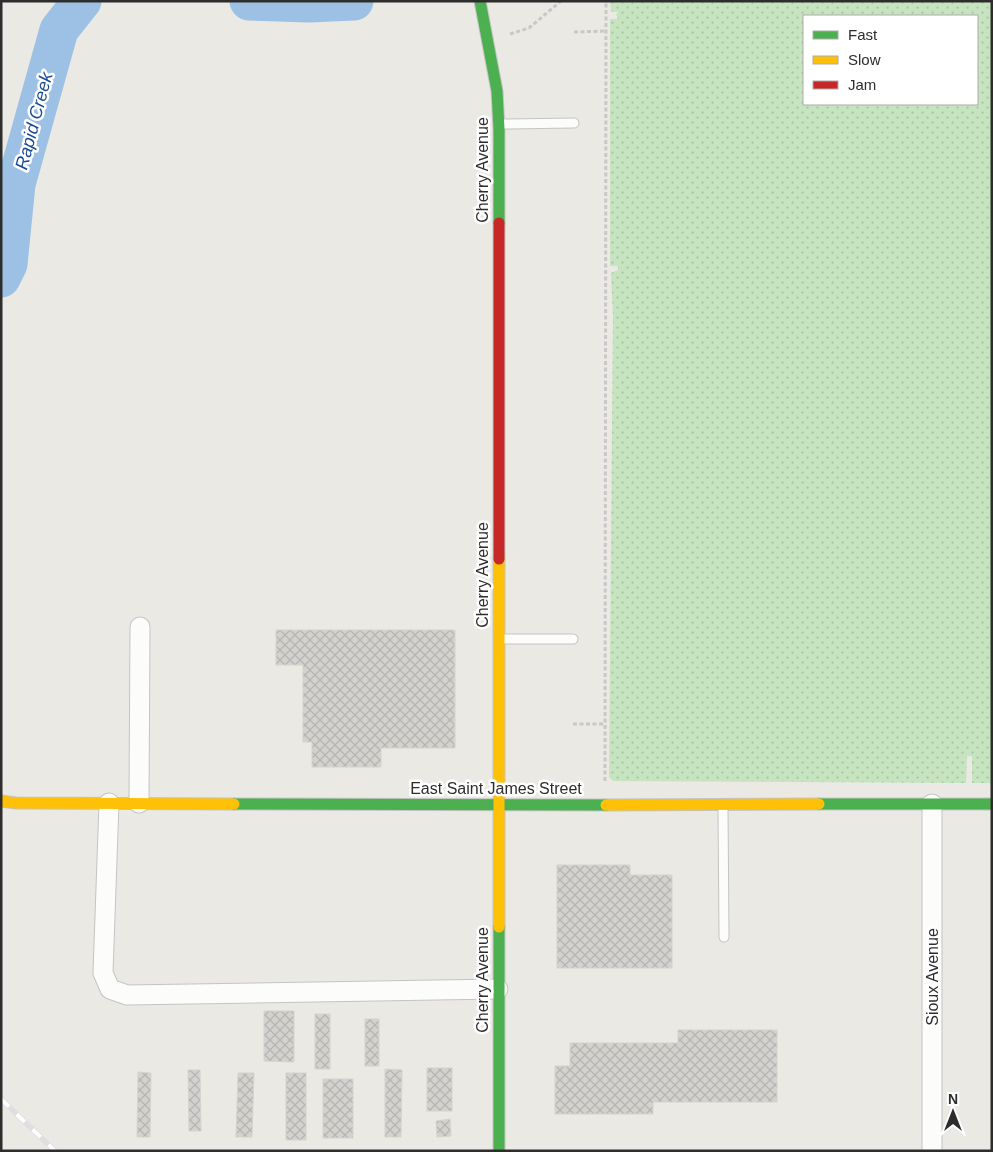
<svg xmlns="http://www.w3.org/2000/svg" width="993" height="1152" viewBox="0 0 993 1152" font-family="Arial,sans-serif">
  <defs>
    <pattern id="park-dots" width="8" height="8" patternUnits="userSpaceOnUse" patternTransform="scale(1.25)"><rect width="8" height="8" fill="#c5e4bf"/><path d="M2 2h.1M6 6h.1" fill="none" stroke="#aac4a4" stroke-width="1.8" stroke-linecap="round"/></pattern>
    <pattern id="building-cross-hatch" width="8" height="8" patternUnits="userSpaceOnUse" patternTransform="scale(1.25)"><rect width="8" height="8" fill="#d3d2ce"/><path d="M0 0l8 8M0 8l8-8" fill="none" stroke="#b5b5b1"/></pattern>
  </defs>
  <rect width="100%" height="100%" fill="#eae9e3"/>
  <path fill="url(#park-dots)" fill-rule="evenodd" d="M610,1H992V783H972V756H967L966,783L613,781L609,777L613,317L611,273L618,270V266H610V19H617L618,17L616,15L618,12H611ZM804,16H977V104H804Z"/>
  <g fill="none" stroke-linecap="round" stroke-linejoin="round">
    <g stroke="#9dc0e5" stroke-width="39">
      <polyline points="249,1 309,3 354,1"/>
      <polyline points="1,278 8,264 16,184 59,30 82,1"/>
    </g>
  </g>
  <g fill="url(#building-cross-hatch)" stroke="#d5d4cf">
    <polygon points="276,630 455,630 455,748 381,748 381,767 312,767 312,742 303,742 303,665 276,665"/>
    <polygon points="557,865 630,865 630,875 672,875 672,968 557,968"/>
    <polygon points="264,1011 294,1011 294,1062 264,1061"/>
    <rect x="315" y="1014" width="15" height="55"/>
    <rect x="365" y="1019" width="14" height="47"/>
    <polygon points="678,1030 777,1030 777,1102 653,1102 653,1114 555,1114 555,1066 570,1066 570,1043 678,1043"/>
    <rect x="427" y="1068" width="25" height="43"/>
    <polygon points="385,1069 402,1070 401,1137 385,1137"/>
    <polygon points="188,1070 200,1070 201,1131 189,1131"/>
    <polygon points="138,1072 151,1073 150,1137 137,1137"/>
    <polygon points="238,1073 254,1073 252,1137 236,1137"/>
    <rect x="286" y="1073" width="20" height="67"/>
    <rect x="323" y="1079" width="30" height="59"/>
    <polygon points="450,1119 451,1136 437,1137 436,1121"/>
  </g>
  <g fill="none" stroke-linecap="round" stroke-linejoin="round">
    <g stroke="#c4c4c3" stroke-width="11">
      <g id="lane">
        <polyline points="502,124 574,123"/>
        <polyline points="501,639 573,639"/>
        <polyline points="723,807 724,937"/>
      </g>
    </g>
    <g stroke="#c4c4c3" stroke-width="21">
      <g id="street">
        <polyline points="109,803 103,973 110,989 127,995 498,989"/>
        <polyline points="139,803 140,627"/>
        <polyline points="932,1151 932,804"/>
      </g>
    </g>
    <g stroke="#c4c4c3" stroke-width="13">
      <g id="fast">
        <polyline points="480,1 497,91 499,129 499,223"/>
        <polyline points="234,804 606,805"/>
        <polyline points="819,804 992,804"/>
        <polyline points="499,927 499,1151"/>
      </g>
    </g>
    <g stroke="#c4c4c3" stroke-width="13">
      <g id="slow">
        <polyline points="499,559 499,927"/>
        <polyline points="1,801 16,803 234,804"/>
        <polyline points="606,805 819,804"/>
      </g>
    </g>
    <g stroke="#c4c4c3" stroke-width="13">
      <polyline id="jam" points="499,223 499,559"/>
    </g>
    <g stroke="#c8c8c8" stroke-width="3" stroke-dasharray="4 2.5" stroke-linecap="butt">
      <polyline points="574,32 606,31"/>
      <polyline points="510,34 529,28 561,1"/>
      <polyline points="573,724 605,724"/>
      <polyline points="605,781 606,1"/>
    </g>
    <use href="#lane" stroke="#fcfcfb" stroke-width="9"/>
    <use href="#street" stroke="#fcfcfb" stroke-width="19"/>
    <use href="#fast" stroke="#4caf50" stroke-width="11"/>
    <use href="#slow" stroke="#ffc107" stroke-width="11"/>
    <use href="#jam" stroke="#c62828" stroke-width="11"/>
    <g stroke="#dfdee0" stroke-width="5.5">
      <polyline id="rail" points="1,1099 55,1151"/>
    </g>
    <use href="#rail" stroke="#fff" stroke-width="4" stroke-dasharray="11" stroke-linecap="butt"/>
  </g>
  <g text-anchor="middle" dominant-baseline="central" stroke-width="5" stroke-linejoin="round" paint-order="stroke">
    <g font-size="16" fill="#2d2d2d" stroke="#fff">
      <text transform="translate(482 170) rotate(-90)">Cherry Avenue</text>
      <text transform="translate(482 575) rotate(-90)">Cherry Avenue</text>
      <text x="496" y="788">East Saint James Street</text>
      <text transform="translate(932 977) rotate(-90)">Sioux Avenue</text>
      <text transform="translate(482 980) rotate(-90)">Cherry Avenue</text>
    </g>
    <g font-size="18" font-style="italic" fill="#184995" stroke="#fff">
      <text transform="translate(34 121) rotate(-75)">Rapid Creek</text>
    </g>
  </g>
  <rect width="993" height="1152" fill="none" stroke="#2d2d2d" stroke-width="5"/>
  <rect x="803" y="15" width="175" height="90" fill="#ffffff" stroke="#ababab"/>
  <rect x="813" y="31" width="25" height="8" fill="#4caf50" stroke="#ababab"/>
  <text x="848" y="40" font-size="15" fill="#2d2d2d">Fast</text>
  <rect x="813" y="56" width="25" height="8" fill="#ffc107" stroke="#ababab"/>
  <text x="848" y="65" font-size="15" fill="#2d2d2d">Slow</text>
  <rect x="813" y="81" width="25" height="8" fill="#c62828" stroke="#ababab"/>
  <text x="848" y="90" font-size="15" fill="#2d2d2d">Jam</text>
  <g transform="translate(953 1112)" stroke="#ffffff" stroke-width="4" paint-order="stroke">
  <path d="M0-4L9 19L0 12L-9 19Z" fill="#2d2d2d"/>
  <text y="-8" font-size="14" font-weight="bold" text-anchor="middle" fill="#2d2d2d">N</text>
  </g>
</svg>
